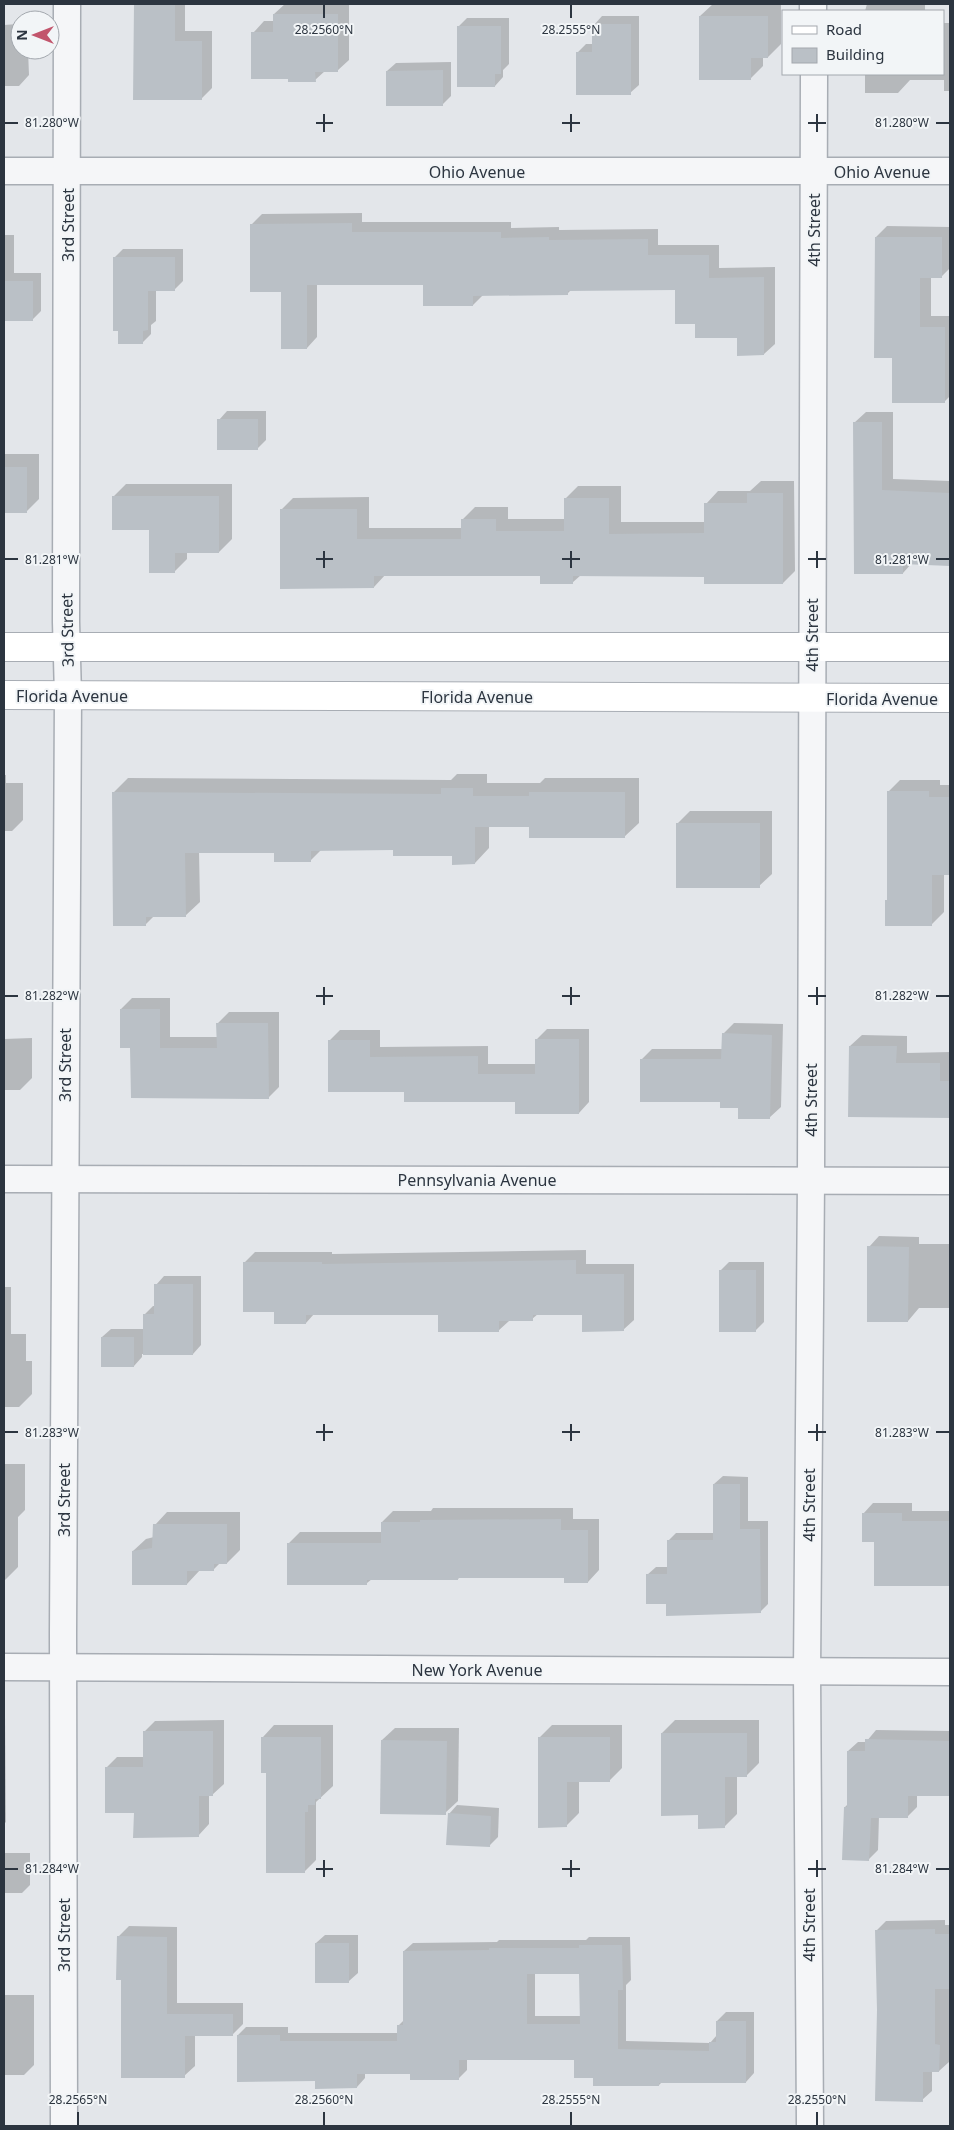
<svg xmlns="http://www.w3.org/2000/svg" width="954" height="2130" viewBox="0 0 954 2130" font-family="'Noto Sans',sans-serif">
  <rect width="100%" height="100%" fill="#e3e6ea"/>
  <g fill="#0003" fill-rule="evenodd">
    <polygon points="135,4 185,4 185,31 212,31 212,88 201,99 134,99"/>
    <polygon points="285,4 349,4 349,60 337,71 325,71 315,80 253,33 264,21 274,21 274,14"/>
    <polygon points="713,4 781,4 781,44 768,57 763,57 763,66 750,79 700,16"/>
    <polygon points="867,4 925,4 925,11 865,11"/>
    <polygon points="602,16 639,16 639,85 630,93 577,53 586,44 594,44 594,25"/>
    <polygon points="467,18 509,18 509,64 503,70 503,77 495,86 458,27"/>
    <polygon points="943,23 950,23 950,91 944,91 944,80 910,80 898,93 865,93 865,74 943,74"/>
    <polygon points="18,24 19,47 20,50 28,50 29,75 19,86 4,86 4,25"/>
    <polygon points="451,62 451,96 443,104 387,71 396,63"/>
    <polygon points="362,213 362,222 511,222 511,228 559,227 559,230 658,229 658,245 719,245 719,268 775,267 775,344 764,354 738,337 697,323 677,289 572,289 567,294 483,295 473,305 424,283 317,284 317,337 307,348 283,290 251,225 262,214"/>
    <polygon points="887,226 950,227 950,268 941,277 931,277 931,316 950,316 950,396 944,402 893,357 876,237"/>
    <polygon points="4,235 14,235 14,273 41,273 41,311 32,320 4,320"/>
    <polygon points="123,249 183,249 183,281 174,290 156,290 156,321 151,325 151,334 142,343 114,258"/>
    <polygon points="227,411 266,411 266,440 258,448 219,420"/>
    <polygon points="866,412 893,412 893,479 950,481 950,565 912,563 903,573 854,423"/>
    <polygon points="4,454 39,454 39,499 26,512 4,512"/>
    <polygon points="761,481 794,481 795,571 783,583 706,576 581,575 572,583 541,574 386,574 374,587 281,510 293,498 369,497 369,528 463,528 463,519 475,507 508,507 508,519 566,519 566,498 578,486 621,486 621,522 706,522 706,504 718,491 750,491"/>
    <polygon points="126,484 232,484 232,539 219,552 187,552 187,559 174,572 151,529 113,497"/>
    <polygon points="457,774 487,774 487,783 540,783 545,778 639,778 639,823 624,837 530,826 489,826 489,848 475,863 454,855 395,849 321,850 310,861 275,851 199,851 200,902 185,916 154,916 145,925 114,792 128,778 451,780"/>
    <polygon points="4,775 6,775 6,783 23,783 23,820 12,831 4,831"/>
    <polygon points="900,780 940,780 940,785 950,785 950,873 944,873 944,912 932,924 886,901 888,899 888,792"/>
    <polygon points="690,811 772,811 772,874 759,886 677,824"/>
    <polygon points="132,998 170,998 170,1037 218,1037 218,1023 229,1012 279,1012 279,1087 268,1098 131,1047 121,1009"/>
    <polygon points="734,1023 783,1024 781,1107 769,1118 740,1107 641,1060 652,1049 722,1049 723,1034"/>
    <polygon points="547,1029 589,1029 589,1102 579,1113 516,1101 405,1091 330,1040 340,1030 380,1030 380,1047 488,1046 488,1064 537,1064 537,1039"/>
    <polygon points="862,1035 907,1036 907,1053 950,1052 950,1116 850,1116 850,1046"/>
    <polygon points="32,1038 32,1078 20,1090 4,1090 4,1039"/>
    <polygon points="879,1236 919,1237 919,1244 950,1244 950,1308 919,1308 908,1321 869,1247"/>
    <polygon points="586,1250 586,1264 634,1264 634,1320 623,1330 583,1314 538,1314 532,1319 509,1321 498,1331 439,1313 314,1314 306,1323 275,1311 244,1263 255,1252 332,1252 332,1254"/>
    <polygon points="729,1262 764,1262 764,1322 755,1331 720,1271"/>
    <polygon points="164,1276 201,1276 201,1345 193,1354 142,1354 142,1357 134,1366 102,1337 111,1329 144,1329 144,1315 153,1306 156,1306 156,1285"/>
    <polygon points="4,1287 11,1287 11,1334 26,1334 26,1361 32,1361 32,1394 19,1407 4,1407"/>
    <polygon points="4,1464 25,1464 25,1510 18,1517 18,1567 5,1580 4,1580"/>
    <polygon points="723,1476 748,1477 748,1521 768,1521 768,1604 760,1612 667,1603 647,1575 656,1567 668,1567 668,1541 676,1533 714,1533 714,1484"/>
    <polygon points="873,1503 912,1503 912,1511 950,1511 950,1584 876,1585 876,1541 863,1514"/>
    <polygon points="433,1508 573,1508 573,1519 599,1519 599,1570 588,1582 566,1577 460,1577 458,1579 372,1579 367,1583 288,1544 300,1532 382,1532 382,1522 393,1511 431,1511"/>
    <polygon points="167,1512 240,1512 240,1550 227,1563 220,1563 213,1570 200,1570 187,1584 133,1551 146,1539 154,1537 155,1525"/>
    <polygon points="4,1715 5,1715 6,1822 4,1824"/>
    <polygon points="224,1720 224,1784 212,1795 209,1795 209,1824 198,1836 135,1812 106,1768 117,1757 144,1757 144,1732 155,1721"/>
    <polygon points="675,1720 759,1720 759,1763 746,1776 737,1776 737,1814 724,1827 699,1814 662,1733"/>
    <polygon points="274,1725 333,1725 333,1786 316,1802 316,1860 304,1872 267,1771 263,1737"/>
    <polygon points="552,1725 622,1725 622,1768 609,1781 579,1781 579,1813 566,1826 539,1738"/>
    <polygon points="395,1728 459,1728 458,1801 445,1813 382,1740"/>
    <polygon points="876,1730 950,1731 950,1795 917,1795 917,1807 908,1816 879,1816 878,1850 868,1860 845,1807 848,1804 848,1751 858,1742 866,1742"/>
    <polygon points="457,1805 499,1808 498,1837 489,1846 449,1814"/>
    <polygon points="4,1853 30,1853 30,1885 22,1893 4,1893"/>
    <polygon points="945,1920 945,1925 950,1925 950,2048 949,2062 939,2071 932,2071 932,2091 922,2100 877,1930 886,1921"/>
    <polygon points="129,1926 177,1927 177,2003 243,2003 243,2024 232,2035 195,2035 195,2066 184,2076 118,1937"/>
    <polygon points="325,1935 358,1935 358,1973 349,1981 316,1943"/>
    <path d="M589,1937H630L631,1980L626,1985V2041L710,2043L717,2035V2021L726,2012H754V2073L746,2082H662L659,2085L594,2077L575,2059H467V2070L458,2079L411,2073H365V2078L357,2087L316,2080L238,2035L246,2027H288V2033H398V2026L405,2019L404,1951L413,1943L497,1942L499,1940H586ZM535,1973H580L581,2016H535Z"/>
    <polygon points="4,1995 34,1995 34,2065 24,2075 4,2075"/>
  </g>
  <g fill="#bac0c6" fill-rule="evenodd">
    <polygon points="134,4 175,4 175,41 202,41 202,100 133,100"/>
    <polygon points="273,14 338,14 338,72 315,72 316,82 288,82 288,79 251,79 251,32 273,32"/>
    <polygon points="699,16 768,16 768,58 751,58 751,80 699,80"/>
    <polygon points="592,24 631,24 631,95 576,95 576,52 592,52"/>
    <polygon points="457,26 501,26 501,74 495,74 495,87 457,87"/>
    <polygon points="443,70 443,106 386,106 386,71"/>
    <polygon points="352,223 352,232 501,232 501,238 549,237 549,240 648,239 648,255 709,255 709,278 764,277 764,355 737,356 737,338 695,338 695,324 675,324 675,290 568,291 568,295 473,296 473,306 423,306 423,285 307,285 307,349 281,349 281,292 250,292 250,224"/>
    <polygon points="875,237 942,237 942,278 920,278 920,327 945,327 945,403 892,403 892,358 874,358"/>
    <polygon points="113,257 175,257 175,291 148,291 148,330 143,331 143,344 118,344 118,331 113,331"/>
    <rect x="4" y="281" width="29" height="40"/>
    <rect x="217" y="419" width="41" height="31"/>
    <polygon points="853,422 882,422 882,490 950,493 950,566 903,564 903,574 854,574"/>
    <rect x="4" y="467" width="23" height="46"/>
    <polygon points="747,493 783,493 783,584 704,584 704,577 573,576 573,584 540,584 540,576 374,576 374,588 280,589 280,509 357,509 357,539 461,539 461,519 496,519 496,531 564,531 564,498 609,498 609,534 704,533 704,503 747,503"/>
    <polygon points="112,496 219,496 219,553 175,553 175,573 149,573 149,530 112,530"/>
    <polygon points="441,788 473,788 473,796 529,796 529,792 625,792 625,838 529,838 529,827 475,827 475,864 452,865 452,856 393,856 393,850 311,851 311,862 274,862 274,853 185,853 186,917 146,917 146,926 113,926 112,792 441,794"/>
    <polygon points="887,791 929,791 929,797 950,797 950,875 932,875 932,926 885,926 885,900 887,900"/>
    <rect x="676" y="823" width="84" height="65"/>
    <polygon points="120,1009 160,1009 160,1048 217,1048 216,1023 268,1023 269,1099 131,1098 130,1048 120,1048"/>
    <polygon points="722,1033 772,1035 770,1119 738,1119 738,1108 720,1108 720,1102 640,1102 640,1059 721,1059"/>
    <polygon points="535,1039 579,1039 579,1114 515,1114 515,1102 404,1102 404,1092 328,1092 328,1040 370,1040 370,1057 478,1056 478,1074 535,1074"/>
    <polygon points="849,1046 897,1046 896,1063 940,1063 940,1081 950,1081 950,1118 848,1117"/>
    <polygon points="867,1246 909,1247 908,1322 867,1322"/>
    <polygon points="576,1260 576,1274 624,1274 624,1331 582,1332 582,1315 533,1315 533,1321 499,1321 499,1332 438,1332 438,1315 306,1315 306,1324 274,1324 274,1312 243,1312 243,1262 322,1262 322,1264"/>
    <rect x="719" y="1270" width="37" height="62"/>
    <polygon points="154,1284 193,1284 193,1355 143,1355 143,1314 154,1314"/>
    <rect x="101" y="1337" width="33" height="30"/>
    <polygon points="713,1484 740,1484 740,1529 760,1529 761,1613 666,1616 666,1604 646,1604 646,1574 667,1574 667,1540 713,1540"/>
    <polygon points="862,1513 902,1513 902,1521 950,1521 950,1586 874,1586 874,1542 862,1542"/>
    <polygon points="561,1519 561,1530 588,1530 588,1583 564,1583 564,1578 458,1578 458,1580 367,1580 367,1585 287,1585 287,1543 381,1543 381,1522 420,1522 420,1520"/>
    <polygon points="153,1524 227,1524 227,1564 214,1564 214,1571 187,1571 187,1585 132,1585 132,1551 152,1548"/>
    <polygon points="143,1731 213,1731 213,1796 199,1796 199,1837 133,1838 134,1813 105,1813 105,1767 143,1767"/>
    <polygon points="661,1733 747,1733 747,1777 725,1777 725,1828 698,1829 698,1815 661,1816"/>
    <polygon points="261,1737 321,1737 321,1799 315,1799 315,1805 308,1805 308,1812 305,1812 305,1873 266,1873 266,1773 261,1773"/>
    <polygon points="538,1737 610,1737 610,1782 567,1782 567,1827 538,1828"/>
    <polygon points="865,1739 950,1741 950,1796 908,1796 908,1818 871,1818 869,1861 842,1860 844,1807 847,1807 847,1751 865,1751"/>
    <polygon points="381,1740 447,1741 446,1815 380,1814"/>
    <polygon points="448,1813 491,1816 490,1847 446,1845"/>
    <polygon points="935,1929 935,1934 950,1934 950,1989 935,1989 935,2044 940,2045 939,2072 923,2072 923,2102 875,2101 877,2010 875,1930"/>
    <polygon points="117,1936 167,1937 167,2014 233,2014 233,2036 185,2036 185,2078 121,2078 121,1980 116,1980"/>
    <rect x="315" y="1943" width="34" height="40"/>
    <path d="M579,1945H622L623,1990H618V2049L709,2051V2042H716V2021H746V2083H659V2086H593V2078H574V2060H459V2080H410V2074H357V2088L315,2089V2081L237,2082V2035H280V2041H397V2025H403V1951L489,1950V1948H579ZM527,1974H579L580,2024H527Z"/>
  </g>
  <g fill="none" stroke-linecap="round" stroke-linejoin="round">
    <g stroke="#a8adb4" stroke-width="29">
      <g id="minor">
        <polyline points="813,4 813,11"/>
        <polyline points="4,171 950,171"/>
        <polyline points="4,1179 950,1181"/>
        <polyline points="4,1667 950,1672"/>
        <polyline points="64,2126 63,1634 68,696 66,622 67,4"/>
        <polyline points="810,2126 807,1672 811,1180 814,74"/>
      </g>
    </g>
    <g stroke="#a8adb4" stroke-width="30">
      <g id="secondary">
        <polyline points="4,647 950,647"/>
        <polyline points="4,695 950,698"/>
      </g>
    </g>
    <use href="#minor" stroke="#f5f6f8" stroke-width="26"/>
    <use href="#secondary" stroke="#fff" stroke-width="28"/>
  </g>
  <path fill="none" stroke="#2c3540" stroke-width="2" d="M324,5V18M571,5V18M324,114V132M571,114V132M817,114V132M5,123H18M316,123H333M562,123H580M808,123H826M936,123H949M324,551V568M571,551V568M817,551V568M5,559H18M316,559H333M562,559H580M808,559H826M936,559H949M324,987V1005M571,987V1005M817,987V1005M5,996H18M316,996H333M562,996H580M808,996H826M936,996H949M324,1424V1441M571,1424V1441M817,1424V1441M5,1432H18M316,1432H333M562,1432H580M808,1432H826M936,1432H949M324,1860V1877M571,1860V1877M817,1860V1877M5,1869H18M316,1869H333M562,1869H580M808,1869H826M936,1869H949M78,2112V2125M324,2112V2125M571,2112V2125M817,2112V2125"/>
  <g text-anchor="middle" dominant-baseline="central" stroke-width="4" stroke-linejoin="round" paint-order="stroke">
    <g font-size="16" fill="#2c3540" stroke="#f2f5f7">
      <text x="477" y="172">Ohio Avenue</text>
      <text x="882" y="172">Ohio Avenue</text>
      <text transform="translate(68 225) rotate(-90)">3rd Street</text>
      <text transform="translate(814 230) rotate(-90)">4th Street</text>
      <text transform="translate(67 630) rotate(-91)">3rd Street</text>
      <text transform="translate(812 635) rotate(-90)">4th Street</text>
      <text x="72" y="696">Florida Avenue</text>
      <text x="477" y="697">Florida Avenue</text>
      <text x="882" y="699">Florida Avenue</text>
      <text transform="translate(65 1065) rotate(-90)">3rd Street</text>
      <text transform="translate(811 1100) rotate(-90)">4th Street</text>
      <text x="477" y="1180">Pennsylvania Avenue</text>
      <text transform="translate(64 1500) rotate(-90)">3rd Street</text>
      <text transform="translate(809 1505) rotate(-90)">4th Street</text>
      <text x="477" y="1670">New York Avenue</text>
      <text transform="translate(809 1925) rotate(-90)">4th Street</text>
      <text transform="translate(64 1935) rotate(-90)">3rd Street</text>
    </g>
  </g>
  <g font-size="12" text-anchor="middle" fill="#2c3540" stroke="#f2f5f7" stroke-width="4" stroke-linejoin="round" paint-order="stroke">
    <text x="324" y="34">28.2560°N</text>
    <text x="571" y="34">28.2555°N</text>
    <text x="902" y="127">81.280°W</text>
    <text x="52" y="127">81.280°W</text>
    <text x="902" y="564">81.281°W</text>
    <text x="52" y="564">81.281°W</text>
    <text x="902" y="1000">81.282°W</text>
    <text x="52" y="1000">81.282°W</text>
    <text x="902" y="1437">81.283°W</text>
    <text x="52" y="1437">81.283°W</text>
    <text x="52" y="1873">81.284°W</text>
    <text x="902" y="1873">81.284°W</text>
    <text x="78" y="2104">28.2565°N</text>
    <text x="324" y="2104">28.2560°N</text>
    <text x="571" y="2104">28.2555°N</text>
    <text x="817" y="2104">28.2550°N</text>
  </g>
  <rect width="954" height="2130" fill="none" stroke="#2c3540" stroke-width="10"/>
  <rect x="782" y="10" width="162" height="65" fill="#f2f5f7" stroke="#a3a8ae"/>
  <rect x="792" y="26" width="25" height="8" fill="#ffffff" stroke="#a3a8ae"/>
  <text x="826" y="35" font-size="15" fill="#2c3540">Road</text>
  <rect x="792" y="48" width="25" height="15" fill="#bac0c6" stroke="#a3a8ae"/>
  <text x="826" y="60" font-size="15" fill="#2c3540">Building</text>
  <g transform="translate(35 35) rotate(270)"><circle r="24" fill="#f2f5f7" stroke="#a3a8ae"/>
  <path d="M0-4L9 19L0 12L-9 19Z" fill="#c2556c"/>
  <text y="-8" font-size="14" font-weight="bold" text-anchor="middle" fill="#2c3540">N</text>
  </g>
</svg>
